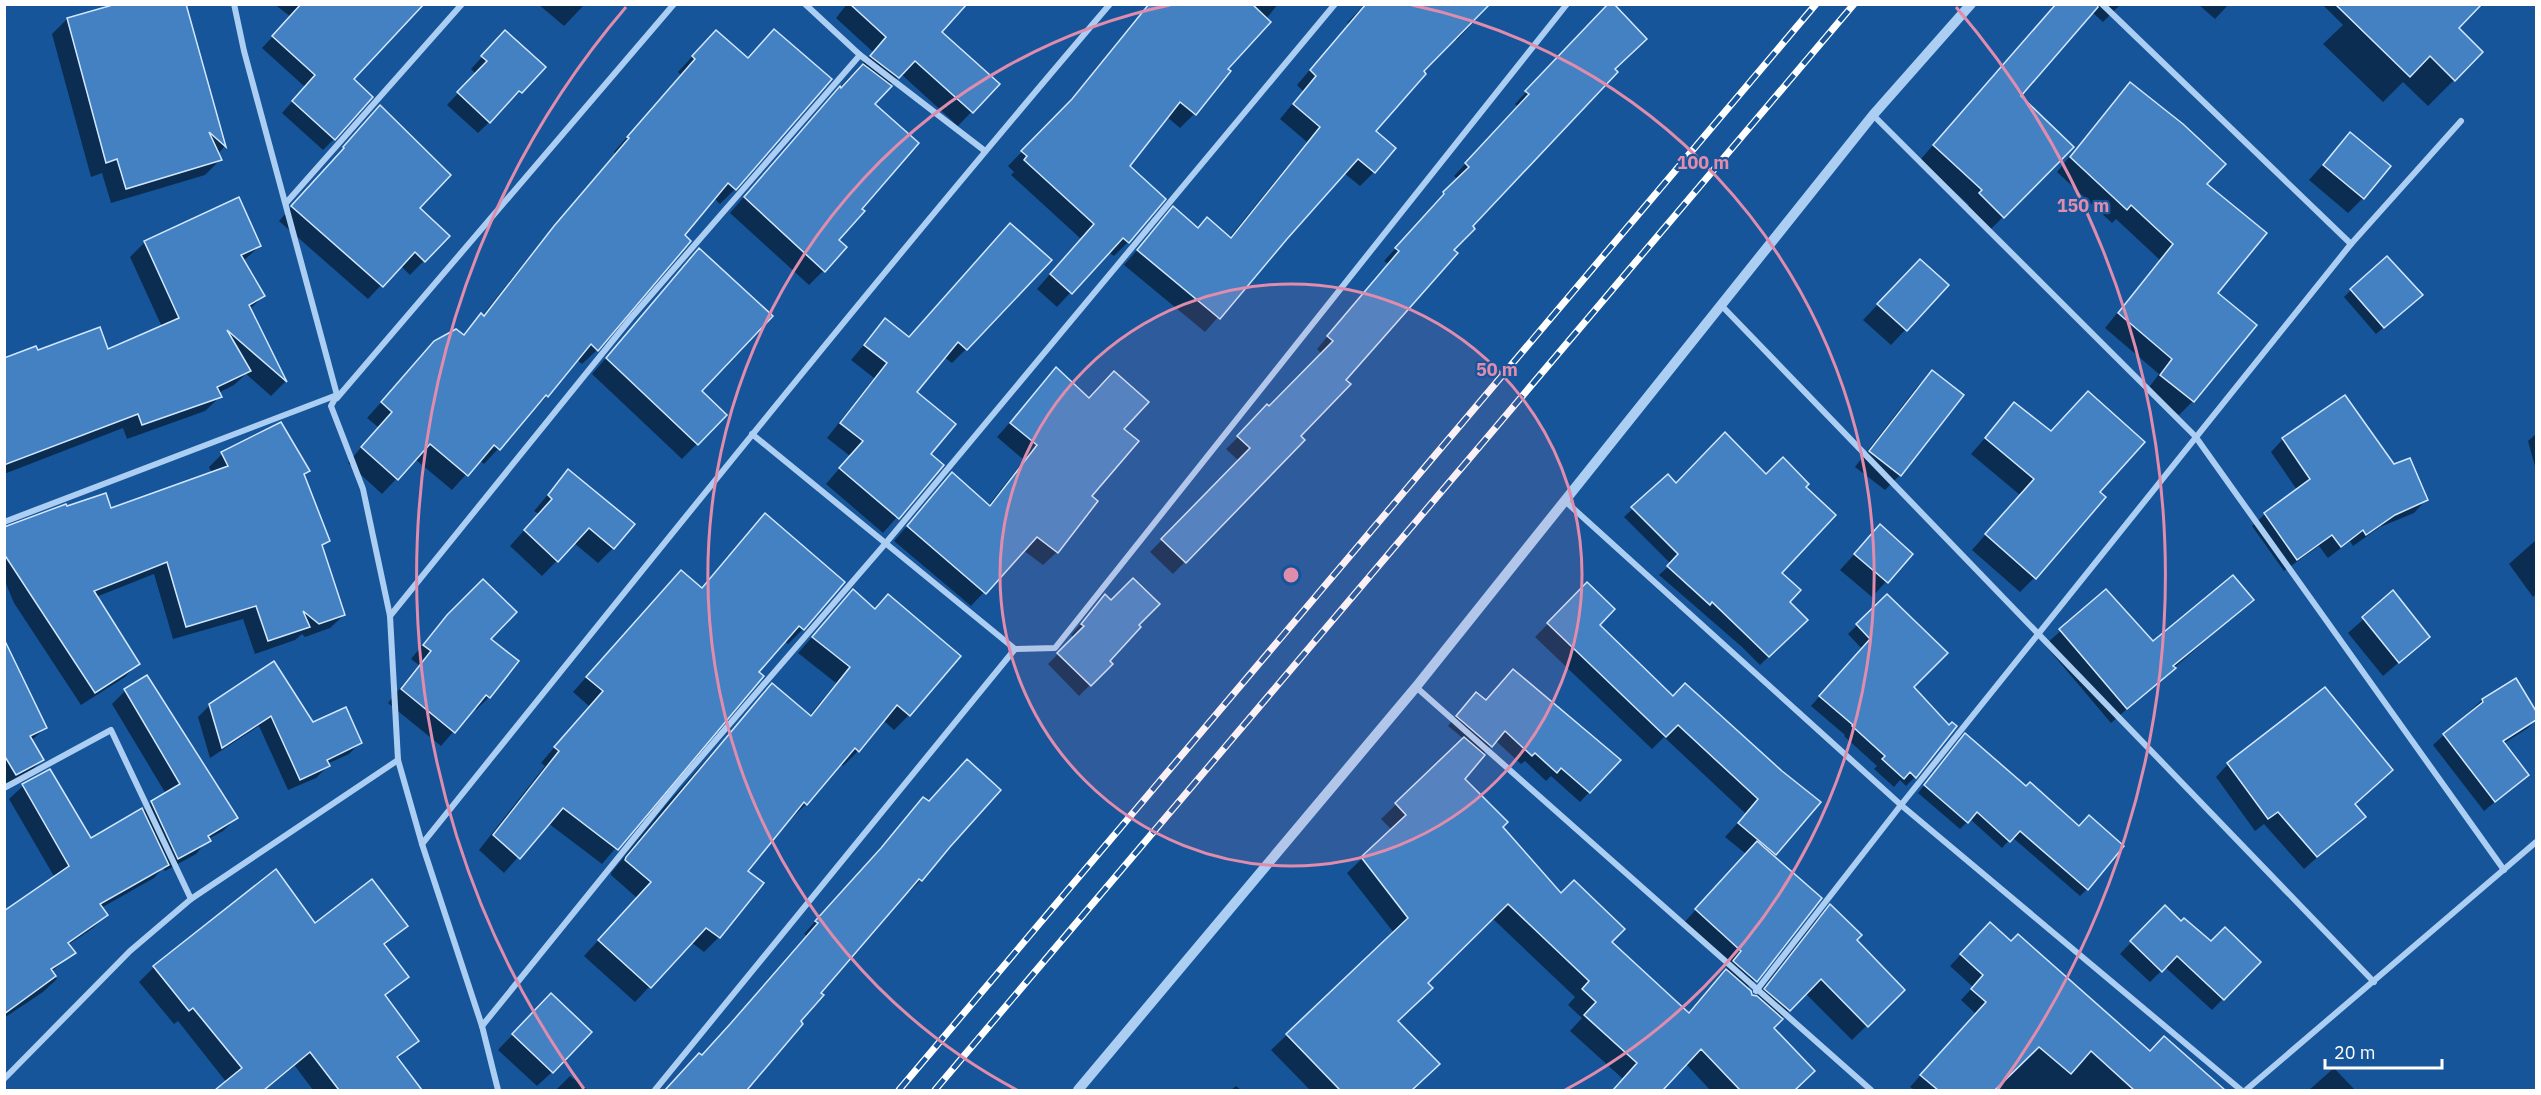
<svg xmlns="http://www.w3.org/2000/svg" width="2541" height="1095" viewBox="0 0 2541 1095" font-family="'IBM Plex Sans',sans-serif">
  <rect width="100%" height="100%" fill="#16559a"/>
  <g fill="#0007">
    <polygon points="108,4 184,4 224,147 218,154 220,160 205,175 111,203 102,173 91,177 52,34 67,19 100,10"/>
    <polygon points="274,4 415,4 352,79 334,139 323,150 282,113 305,87 262,48 291,17"/>
    <polygon points="538,4 585,4 564,26"/>
    <polygon points="847,4 960,4 940,32 998,84 958,126 901,74 889,86 873,104 860,209 837,240 824,270 809,285 730,213 825,103 873,52 836,18"/>
    <polygon points="1152,4 1278,4 1226,69 1229,71 1194,114 1180,128 1167,117 1128,166 1164,199 1128,242 1114,256 1108,252 1057,307 1037,289 1081,239 1011,175 1014,172 1008,166 1058,115 1135,20"/>
    <polygon points="1365,4 1490,4 1457,40 1454,38 1421,71 1374,131 1374,172 1360,186 1344,173 1205,332 1124,265 1174,208 1197,230 1229,238 1307,142 1280,119 1303,91 1297,85 1349,24 1347,23"/>
    <polygon points="2062,4 2121,4 2103,22 2092,12 2019,96 2072,147 1989,231 1966,208 1969,205 1920,160 2044,19"/>
    <polygon points="2198,4 2229,4 2215,19"/>
    <polygon points="2322,4 2480,4 2457,28 2454,80 2428,106 2403,82 2383,102 2323,44 2343,25"/>
    <polygon points="1599,15 1613,69 1471,227 1299,436 1303,440 1173,574 1150,552 1239,461 1226,449 1322,354 1317,349 1388,264 1384,261 1433,207 1432,206 1458,180 1454,176 1518,107 1515,104"/>
    <polygon points="494,44 544,68 478,133 447,105 476,74 471,69"/>
    <polygon points="701,47 735,189 720,204 714,198 597,350 582,364 577,360 547,396 484,464 479,460 452,490 415,459 382,494 348,463 378,427 367,418 435,342 462,336 482,316 540,243 615,154 614,152 681,75 678,72"/>
    <polygon points="2130,84 2205,184 2216,293 2193,401 2179,415 2147,390 2159,374 2105,328 2160,260 2116,219 2112,223 2057,172 2116,99"/>
    <polygon points="380,107 417,208 448,236 410,275 400,265 368,299 279,221"/>
    <polygon points="2350,134 2363,198 2348,213 2309,180"/>
    <polygon points="1010,225 966,349 952,363 944,357 915,393 929,454 942,466 883,533 826,484 850,456 827,438 874,378 851,360 885,320 908,338"/>
    <polygon points="145,242 260,246 243,261 263,296 250,309 285,382 271,396 246,374 234,385 218,393 220,397 205,411 127,439 123,428 4,474 4,360 38,352 107,351 162,327 130,257"/>
    <polygon points="699,250 700,391 725,415 682,459 592,374"/>
    <polygon points="1905,276 1947,285 1891,345 1863,320"/>
    <polygon points="2351,290 2414,302 2376,334 2344,297"/>
    <polygon points="1056,370 1122,429 1090,496 1057,552 1043,565 1023,550 971,606 894,541 952,474 988,506 1024,460 997,437"/>
    <polygon points="1932,372 1962,395 1900,475 1885,490 1855,467 1917,387"/>
    <polygon points="2015,404 2098,492 2035,577 2020,592 1972,550 2020,495 1971,454"/>
    <polygon points="2536,434 2536,470 2528,441"/>
    <polygon points="2283,439 2393,466 2426,500 2414,513 2380,527 2353,546 2350,541 2328,558 2319,546 2284,571 2252,526 2265,514 2297,490 2271,452"/>
    <polygon points="222,454 308,471 303,476 328,541 321,548 344,615 330,628 305,637 302,634 295,640 255,654 243,619 173,639 154,574 96,597 138,663 125,677 81,705 14,603 4,579 4,529 67,508 110,510 212,473 209,467"/>
    <polygon points="568,471 613,548 598,563 574,543 542,576 510,546 539,514 534,511"/>
    <polygon points="1667,476 1676,485 1766,476 1804,487 1780,573 1788,602 1806,620 1760,665 1742,647 1659,575 1671,564 1624,517"/>
    <polygon points="765,515 843,583 803,629 788,644 784,641 757,673 762,677 602,864 548,823 504,873 479,850 545,766 541,763 589,706 573,692 666,587 701,589"/>
    <polygon points="1880,526 1911,554 1872,597 1840,570"/>
    <polygon points="2536,540 2536,594 2533,597 2509,564"/>
    <polygon points="483,581 489,639 489,697 476,710 474,708 441,746 388,703 419,665 411,659 434,631"/>
    <polygon points="1587,584 1598,625 1672,698 1781,772 1818,802 1772,856 1820,898 1747,989 1751,996 1756,997 1815,921 1830,906 1855,940 1903,990 1852,1040 1805,993 1772,1028 1797,1090 1710,1090 1686,1064 1662,1090 1613,1090 1623,1079 1570,1031 1582,1018 1568,1005 1575,997 1492,918 1426,983 1396,1022 1437,1064 1410,1090 1310,1090 1271,1050 1394,933 1347,873 1392,830 1381,819 1464,739 1448,726 1467,703 1485,702 1619,760 1580,802 1551,776 1546,781 1525,761 1521,764 1495,740 1463,779 1501,827 1561,894 1687,1014 1727,967 1682,925 1746,854 1725,837 1746,814 1664,737 1652,749 1535,637"/>
    <polygon points="853,591 874,610 888,596 909,715 894,730 883,720 858,751 843,766 840,763 806,804 791,819 790,817 746,871 762,884 719,937 704,952 691,942 635,1002 584,956 637,898 611,875 611,873 666,805 772,685 809,716 836,683 798,653"/>
    <polygon points="2105,591 2153,643 2252,600 2111,723 2045,645"/>
    <polygon points="2393,593 2428,637 2383,676 2348,633"/>
    <polygon points="1105,596 1137,625 1108,661 1111,664 1079,696 1048,664 1074,638 1071,635"/>
    <polygon points="1887,596 1912,687 1915,777 1906,786 1900,780 1894,787 1874,769 1877,766 1844,736 1845,735 1811,706 1862,649 1848,634"/>
    <polygon points="4,645 45,728 31,741 42,760 28,774 4,787"/>
    <polygon points="274,663 313,724 361,742 349,754 327,764 328,766 316,778 288,790 259,726 210,758 198,717 210,705"/>
    <polygon points="147,677 236,818 223,831 208,839 196,854 165,871 163,868 154,878 101,908 106,915 93,928 68,945 74,953 51,972 57,979 43,992 4,1018 4,912 55,878 9,799 23,786 49,771 90,840 142,812 152,802 166,794 112,704 125,691"/>
    <polygon points="2515,680 2536,714 2536,720 2528,728 2503,744 2527,775 2484,811 2433,745 2482,700"/>
    <polygon points="1958,743 2087,889 2080,896 2012,837 2002,848 1970,819 1960,829 1918,793"/>
    <polygon points="2228,764 2354,805 2364,816 2304,869 2264,824 2255,831 2216,777"/>
    <polygon points="923,799 928,803 921,880 909,892 907,890 819,993 798,1022 801,1024 747,1090 667,1090 688,1067 702,1057 807,936 804,934"/>
    <polygon points="2165,907 2181,923 2211,943 2259,962 2212,1010 2165,967 2150,982 2120,954"/>
    <polygon points="1990,924 2011,943 2150,1053 2206,1076 2193,1090 1915,1090 1910,1087 1976,1014 1961,1000 1973,987 1950,966"/>
    <polygon points="314,925 406,926 384,946 407,977 384,997 417,1041 397,1059 420,1090 313,1090 295,1066 265,1090 217,1090 227,1083 178,1021 174,1024 139,982 154,967"/>
    <polygon points="536,1010 552,1072 537,1086 498,1050"/>
    <polygon points="2334,1068 2355,1090 2309,1090"/>
    <polygon points="570,1076 588,1090 556,1090"/>
    <polygon points="1236,1086 1241,1090 1231,1090"/>
  </g>
  <g fill="#4481c2" stroke="#d2e7fc" stroke-width="1.5">
    <polygon points="116,4 186,4 226,147 209,132 222,160 126,189 117,159 106,163 67,18"/>
    <polygon points="301,4 424,4 354,79 373,97 335,140 292,101 315,75 272,36"/>
    <polygon points="850,4 967,4 942,32 1000,84 973,113 915,61 899,78 870,56 886,37"/>
    <polygon points="1149,4 1252,4 1271,22 1228,69 1231,71 1196,115 1180,102 1130,166 1166,199 1129,243 1123,238 1072,294 1050,274 1094,224 1024,160 1027,156 1021,151 1072,99"/>
    <polygon points="1366,4 1490,4 1424,71 1426,74 1376,131 1396,148 1375,173 1358,159 1287,239 1220,319 1137,250 1173,206 1198,228 1207,217 1231,238 1320,127 1293,104 1316,76 1310,70"/>
    <polygon points="1608,4 1614,4 1647,39 1615,69 1618,72 1473,226 1475,229 1454,250 1458,253 1346,380 1351,384 1301,436 1305,440 1186,563 1161,539 1250,448 1237,436 1267,404 1269,406 1333,341 1327,336 1399,251 1395,248 1444,194 1443,192 1469,167 1465,163 1529,94 1525,91"/>
    <polygon points="2056,4 2097,4 2098,7 2021,96 2074,147 2004,218 1979,193 1982,190 1933,145"/>
    <polygon points="2335,4 2482,4 2459,28 2483,52 2455,81 2430,56 2410,77"/>
    <polygon points="774,29 832,79 736,190 728,183 685,235 691,241 598,351 591,344 548,397 546,395 500,450 494,445 468,476 430,444 398,480 361,447 392,412 381,402 434,341 456,329 464,335 481,313 484,316 554,226 629,138 627,137 695,59 692,56 716,30 748,58"/>
    <polygon points="505,30 546,67 522,93 519,91 490,123 457,92 487,61 481,56"/>
    <polygon points="863,64 892,86 875,104 919,143 862,209 865,211 839,240 847,247 825,272 744,197 840,86 841,88"/>
    <polygon points="2130,82 2183,124 2226,164 2207,184 2267,233 2218,293 2257,325 2194,402 2160,375 2172,359 2118,313 2173,244 2131,205 2127,210 2070,157"/>
    <polygon points="380,105 451,175 420,208 450,236 425,262 415,252 383,287 291,206 344,148 343,147"/>
    <polygon points="2350,132 2391,166 2364,199 2323,165"/>
    <polygon points="239,197 261,246 241,255 265,296 249,305 287,382 227,330 251,371 217,387 222,397 142,425 138,414 4,465 4,358 36,346 38,350 100,327 108,349 179,318 144,241"/>
    <polygon points="1010,223 1052,260 967,350 958,342 917,392 956,424 931,454 944,465 899,519 839,468 863,441 840,423 887,363 864,345 885,318 909,337"/>
    <polygon points="699,248 773,316 702,391 727,415 698,445 606,358"/>
    <polygon points="2387,256 2423,295 2384,328 2350,289"/>
    <polygon points="1920,259 1949,285 1907,331 1877,304"/>
    <polygon points="1056,367 1089,398 1114,371 1149,402 1124,429 1139,441 1092,496 1098,501 1058,553 1037,537 986,594 907,526 952,472 990,506 1037,445 1010,423"/>
    <polygon points="1932,370 1964,395 1901,476 1869,451"/>
    <polygon points="2088,391 2145,442 2100,492 2106,497 2036,579 1985,534 2034,479 1985,438 2014,402 2051,431"/>
    <polygon points="2345,395 2394,464 2410,458 2428,500 2395,515 2366,535 2363,530 2341,547 2332,535 2297,560 2264,513 2310,479 2282,438"/>
    <polygon points="281,422 310,471 304,474 330,541 322,545 345,615 319,624 303,611 310,627 268,641 256,606 186,627 167,562 94,591 140,664 95,693 4,554 4,527 66,504 67,506 106,493 111,508 228,466 221,452"/>
    <polygon points="1725,432 1766,474 1783,457 1809,484 1806,487 1836,515 1782,573 1801,590 1790,602 1808,620 1769,657 1712,602 1710,605 1667,566 1678,554 1631,507 1668,474 1676,483"/>
    <polygon points="568,469 635,524 614,549 589,528 558,562 524,530 552,499 548,495"/>
    <polygon points="765,513 845,582 804,630 799,626 759,672 764,676 618,850 563,808 520,859 493,835 559,751 554,747 603,691 586,677 681,570 702,588"/>
    <polygon points="1880,524 1913,554 1888,583 1854,554"/>
    <polygon points="2233,575 2254,600 2173,666 2176,668 2127,709 2059,629 2106,589 2153,641"/>
    <polygon points="1133,578 1160,604 1139,625 1141,627 1110,661 1113,664 1091,686 1057,653 1084,626 1081,624 1105,594 1111,600"/>
    <polygon points="483,579 517,612 491,639 519,661 490,698 486,695 455,733 401,689 431,651 423,645 447,615"/>
    <polygon points="1587,582 1615,609 1600,625 1673,696 1685,683 1782,771 1821,802 1776,855 1738,823 1758,799 1678,725 1666,737 1547,623"/>
    <polygon points="853,589 875,609 888,594 961,656 910,716 897,705 859,752 855,748 807,805 804,802 748,871 764,883 720,938 706,928 651,988 598,940 651,882 625,860 626,857 772,683 811,716 850,667 812,637"/>
    <polygon points="2393,590 2430,637 2399,663 2362,617"/>
    <polygon points="1887,594 1948,653 1914,687 1949,725 1952,722 1957,726 1916,778 1910,772 1904,779 1882,759 1885,756 1852,726 1853,725 1819,696 1870,639 1856,624"/>
    <polygon points="4,639 47,728 30,736 44,760 16,775 4,755"/>
    <polygon points="274,661 313,722 346,707 362,743 327,760 330,766 300,780 271,716 222,748 209,704"/>
    <polygon points="1513,669 1621,760 1590,793 1561,768 1557,773 1535,753 1532,756 1505,731 1492,747 1456,716 1476,692 1486,700"/>
    <polygon points="147,675 238,818 208,836 211,841 178,859 151,801 180,784 124,689"/>
    <polygon points="2516,678 2536,711 2536,720 2503,741 2529,775 2495,802 2443,734 2483,702 2482,699"/>
    <polygon points="2325,687 2393,770 2355,804 2366,817 2317,857 2278,812 2268,819 2227,763"/>
    <polygon points="1965,733 2026,786 2030,782 2079,826 2089,815 2124,846 2088,890 2020,831 2010,842 1977,812 1968,823 1924,785"/>
    <polygon points="1464,737 1485,755 1465,779 1508,822 1503,827 1561,893 1574,880 1625,929 1612,942 1689,1013 1726,969 1751,991 1752,995 1757,996 1783,1019 1774,1028 1815,1071 1795,1090 1740,1090 1701,1049 1663,1090 1613,1090 1637,1063 1584,1015 1596,1002 1582,989 1589,981 1508,904 1428,983 1433,988 1398,1021 1440,1064 1412,1090 1340,1090 1286,1034 1408,918 1361,857 1406,815 1395,803"/>
    <polygon points="967,759 1001,790 950,847 922,881 919,879 821,993 824,995 801,1021 803,1024 747,1090 665,1090 699,1053 702,1055 731,1023 818,923 815,921 881,848 923,797 929,801"/>
    <polygon points="50,769 91,838 142,808 169,865 100,904 108,915 68,943 76,953 51,969 56,976 4,1014 4,911 69,866 22,784"/>
    <polygon points="1757,841 1822,898 1757,982 1733,961 1741,951 1695,909"/>
    <polygon points="276,869 315,923 372,879 408,926 384,944 409,977 385,995 419,1041 397,1057 422,1090 339,1090 310,1052 264,1090 215,1090 242,1068 193,1008 189,1011 153,966"/>
    <polygon points="1830,904 1862,935 1857,940 1905,990 1868,1027 1821,979 1790,1011 1764,989"/>
    <polygon points="2165,905 2181,921 2184,918 2211,941 2225,927 2261,962 2224,1000 2177,956 2162,972 2130,941"/>
    <polygon points="1990,922 2011,941 2018,934 2150,1051 2164,1036 2225,1090 2134,1090 2091,1051 2071,1074 2039,1047 1995,1090 1938,1090 1920,1075 1986,1002 1971,989 1983,975 1960,954"/>
    <polygon points="551,993 592,1032 553,1073 512,1034"/>
  </g>
  <g fill="none" stroke-linecap="round" stroke-linejoin="round">
    <g stroke="#abcef2" stroke-width="6">
      <polyline points="234,4 244,51 337,395 331,406 363,489 390,616 398,760 422,844 482,1026 498,1090"/>
      <polyline points="805,4 860,55 985,151"/>
      <polyline points="2102,4 2351,244"/>
      <polyline points="1873,115 2195,436 2504,870"/>
      <polyline points="286,203 462,4"/>
      <polyline points="1721,305 2374,982"/>
      <polyline points="337,398 674,4"/>
      <polyline points="752,434 1015,649"/>
      <polyline points="1565,501 1901,805 2241,1090"/>
      <polyline points="4,522 337,395"/>
      <polyline points="390,616 631,318 860,55"/>
      <polyline points="1416,687 1871,1090"/>
      <polyline points="4,788 111,730 191,899"/>
      <path d="M422,844C649,562 875,279 1110,4"/>
      <polyline points="1756,991 1901,805 2351,244 2461,121"/>
      <polyline points="482,1026 677,785 885,544 1335,4"/>
      <polyline points="4,1079 130,951 191,899 398,760"/>
      <polyline points="655,1090 1015,649 1055,648 1567,4"/>
      <polyline points="2246,1090 2536,842"/>
    </g>
    <polyline stroke="#abcef2" stroke-width="10" points="1078,1090 1416,687 1873,115 1971,4"/>
    <g stroke="#fff" stroke-width="7">
      <g id="rail">
        <polyline points="899,1090 1816,4"/>
        <polyline points="935,1090 1854,4"/>
      </g>
    </g>
    <use href="#rail" stroke="#16559a" stroke-width="4.5" stroke-dasharray="14" stroke-linecap="butt"/>
  </g>
  <circle cx="1291" cy="575" r="291" fill="#e08cad" fill-opacity=".12"/>
  <g fill="none" stroke="#e08cad" stroke-width="3">
    <circle cx="1291" cy="575" r="291"/>
    <path d="M1017 1090A583 583 0 0 1 1170 5M1412 5A583 583 0 0 1 1565 1090"/>
    <path d="M584 1089A874 874 0 0 1 626 7M1956 7A874 874 0 0 1 1998 1089"/>
  </g>
  <circle cx="1291" cy="575" r="9" fill="#e08cad" stroke="#16559a" stroke-width="3"/>
  <g font-size="18" text-anchor="middle" font-weight="bold" fill="#e08cad" stroke="#16559a" stroke-width="4.5" stroke-linejoin="round" paint-order="stroke">
    <text x="1703" y="169">100 m</text>
    <text x="2083" y="212">150 m</text>
    <text x="1497" y="376">50 m</text>
  </g>
  <rect width="2541" height="1095" fill="none" stroke="#ffffff" stroke-width="12"/>
  <path d="M2325 1059v9h117v-9" fill="none" stroke="#ffffff" stroke-width="3"/>
  <text x="2334" y="1059" font-size="18" fill="#ffffff" stroke="#16559a" stroke-width="4.5" paint-order="stroke">20 m</text>
</svg>
